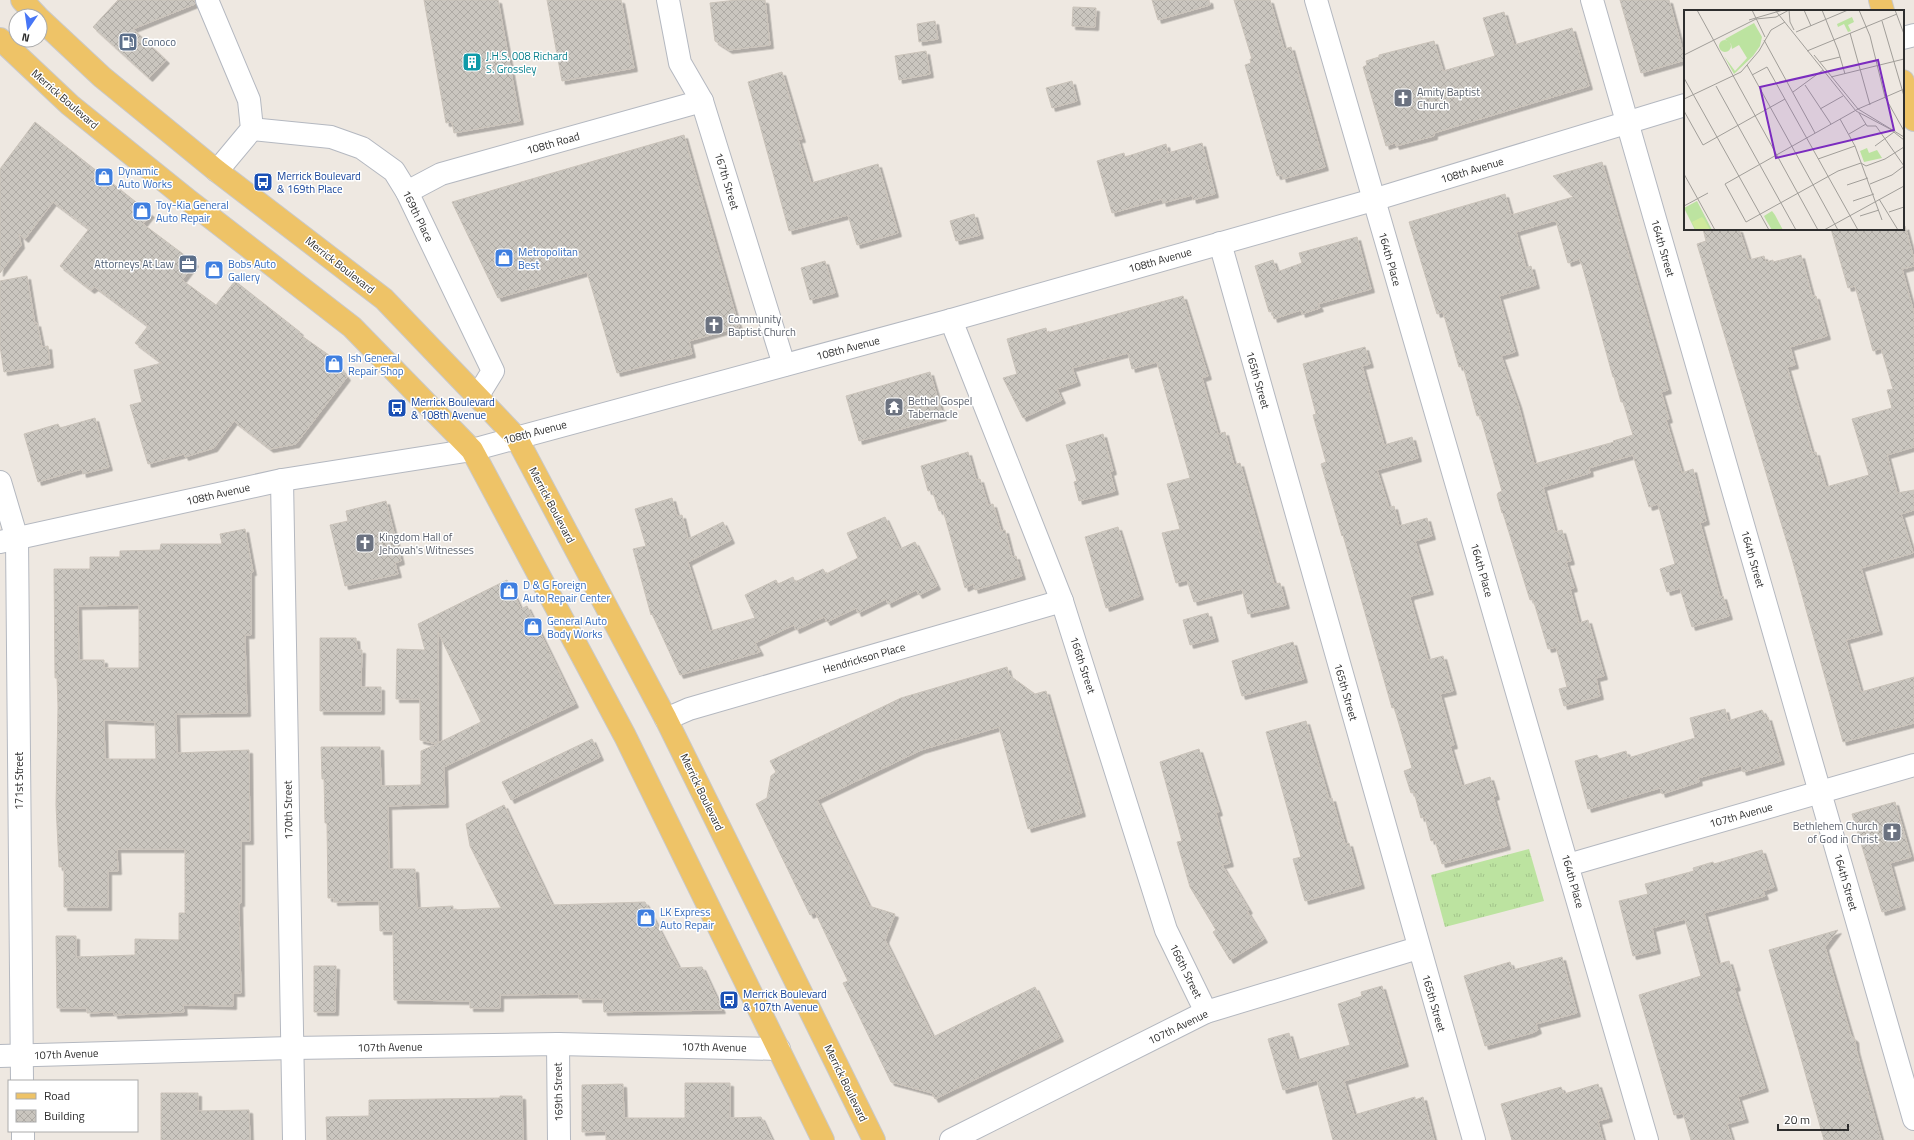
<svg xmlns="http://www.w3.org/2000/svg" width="1914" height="1140" viewBox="0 0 1914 1140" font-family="'Titillium Web',sans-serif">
  <defs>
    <pattern id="grass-tufts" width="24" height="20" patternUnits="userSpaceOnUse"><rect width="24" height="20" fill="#bce3a0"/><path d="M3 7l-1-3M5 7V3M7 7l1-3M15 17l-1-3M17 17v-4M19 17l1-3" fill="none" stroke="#a2c38a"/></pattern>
    <pattern id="building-cross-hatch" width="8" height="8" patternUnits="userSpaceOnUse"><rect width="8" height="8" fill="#cac6bf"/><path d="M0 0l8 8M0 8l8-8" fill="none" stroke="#aeaaa4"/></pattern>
    <filter id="shadow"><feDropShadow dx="3.5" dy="3.5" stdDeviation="0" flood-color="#0004"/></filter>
  </defs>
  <rect width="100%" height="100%" fill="#eee8e1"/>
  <polygon fill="url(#grass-tufts)" points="1529,849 1544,901 1445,927 1431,875"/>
  <g fill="url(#building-cross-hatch)" stroke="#cac3ba" fill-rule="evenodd" filter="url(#shadow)">
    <polygon points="118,0 195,0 195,4 133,29 166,60 149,78 93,27"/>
    <polygon points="424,0 498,0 520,121 454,133 452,122 446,123"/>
    <polygon points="547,0 621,0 634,68 562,81"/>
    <polygon points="737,0 765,0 770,45 729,50 715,41 710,3"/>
    <polygon points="1152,0 1209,0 1210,5 1158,20"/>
    <polygon points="1234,0 1270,0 1284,49 1291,47 1325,167 1283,179 1282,175 1277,176 1245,65 1251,63 1250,59 1252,59"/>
    <polygon points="1620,0 1669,0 1685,60 1641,73"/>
    <polygon points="1073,7 1096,8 1095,27 1072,26"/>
    <polygon points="1504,12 1514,45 1572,28 1589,86 1434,133 1434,136 1396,146 1395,143 1386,146 1363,67 1367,65 1366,61 1379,57 1379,55 1434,41 1443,71 1495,56 1483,18"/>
    <polygon points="935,21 938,39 919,42 917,24"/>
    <polygon points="926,51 930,74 899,80 895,56"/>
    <polygon points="782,72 802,139 798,139 811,183 878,164 898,233 857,245 848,215 789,231 748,82"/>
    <polygon points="1072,81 1077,101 1052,108 1046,88"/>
    <polygon points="35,122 151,214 143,224 195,263 182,280 216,305 235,281 300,332 299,334 333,358 347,377 296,444 270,449 234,421 214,448 185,457 184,454 148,464 130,405 142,402 134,370 162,363 135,343 148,326 95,287 91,290 60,266 89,229 53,202 25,239 19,234 21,245 0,273 0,169"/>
    <polygon points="684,135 739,327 689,341 692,354 617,373 587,272 498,298 452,202"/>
    <polygon points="1202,143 1215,194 1193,200 1192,195 1163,203 1162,199 1112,213 1097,161 1124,153 1125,157 1166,144 1168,153"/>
    <path d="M1602,162L1668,390L1661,392L1669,419L1666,420L1682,473L1693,469L1706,521L1700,523L1720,597L1723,596L1729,616L1692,627L1680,588L1667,592L1660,569L1675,564L1658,504L1649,507L1633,455L1589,468L1590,473L1543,487L1555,532L1562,530L1571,561L1566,562L1574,588L1570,589L1579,623L1588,620L1604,676L1596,678L1600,696L1564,706L1559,689L1567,687L1556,647L1548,649L1533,599L1530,600L1503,513H1502L1497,495L1498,493L1502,491L1480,415L1477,416L1463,366L1459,367L1443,312L1437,314L1409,222L1505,194L1511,215L1573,197L1553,176ZM1553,221H1556L1568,263L1579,259L1582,265L1613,377H1614L1621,402H1623L1633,435L1613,441L1614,442L1534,464L1518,404L1501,356L1515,352L1499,296L1536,285L1531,266L1526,268L1516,232Z"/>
    <polygon points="974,214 980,235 956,241 950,221"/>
    <polygon points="1905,226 1914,259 1914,266 1902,269 1914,313 1914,447 1887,455 1897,493 1914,490 1914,510 1901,514 1913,553 1861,568 1879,631 1846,640 1861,692 1914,677 1914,723 1843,742 1792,559 1697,244 1706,241 1703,229 1739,229 1749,260 1764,256 1766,262 1773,260 1773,262 1801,255 1812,296 1816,296 1827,336 1790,347 1795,365 1787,367 1812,453 1816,452 1826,487 1869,475 1852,419 1892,408 1887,390 1893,389 1881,348 1873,351 1855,286 1848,288 1831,229 1903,229"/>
    <polygon points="1357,237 1371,289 1318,304 1320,308 1302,314 1301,310 1274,319 1272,311 1269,312 1255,266 1273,260 1277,272 1302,263 1299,253"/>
    <polygon points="825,261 835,293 810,300 801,268"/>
    <polygon points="27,276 35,324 37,323 42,347 48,346 50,364 4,372 0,346 0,281"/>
    <polygon points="1183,296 1208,376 1202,378 1218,434 1225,432 1234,465 1240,463 1274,584 1280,583 1286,605 1248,614 1242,589 1194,602 1187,580 1176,583 1162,533 1180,529 1167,484 1190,478 1157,362 1132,369 1128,353 1072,368 1077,382 1057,389 1062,400 1023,418 1003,378 1017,374 1007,339 1046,328 1047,333"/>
    <polygon points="1365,347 1370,364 1362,366 1384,445 1412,437 1418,458 1377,470 1389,508 1394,506 1399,526 1427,518 1432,536 1415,541 1430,591 1411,596 1410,598 1428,660 1443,656 1453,691 1440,694 1454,745 1450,746 1462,786 1490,777 1496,796 1493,797 1507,846 1442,864 1435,840 1431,841 1425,817 1421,818 1414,792 1411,793 1404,771 1412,768 1394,707 1392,708 1343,535 1342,536 1321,464 1326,462 1313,415 1316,414 1303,364"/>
    <polygon points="930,372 943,417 859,441 846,396"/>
    <polygon points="95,418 109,467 83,474 82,469 38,482 24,434 58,424 60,428"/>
    <polygon points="1103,434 1113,471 1110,472 1115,491 1079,501 1074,482 1077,481 1066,445"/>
    <polygon points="968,452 976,480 980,479 988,505 993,504 1001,531 1005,530 1012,557 1016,556 1022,576 975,590 973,584 965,588 943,510 939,511 932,490 928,491 921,466"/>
    <polygon points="672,498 677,516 682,515 688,539 723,522 731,540 688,562 710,631 755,618 745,595 776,580 778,584 793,577 795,582 823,569 826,574 858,558 847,533 885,517 900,549 915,542 937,586 919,595 916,590 888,604 886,599 858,613 856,608 827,622 824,617 796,630 794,625 755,643 760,652 680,675 652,614 651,615 633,549 646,546 635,509"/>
    <polygon points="386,501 401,561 395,563 398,574 345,586 330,525 348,521 346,511"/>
    <polygon points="1118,527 1140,596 1106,608 1085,537"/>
    <path d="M245,529L253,572H251V635H245L247,713L176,714L177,753L249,750L250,841H241V903H239L241,993H233V1006L183,1005L184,1012L114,1015V1012L87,1013V1008H57L56,936H76V957L135,955V939L179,940V913H185V849H117L118,871H108V907H64V867H59L56,805L58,707L57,678H55L54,569H90V557H120V551L160,550L161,544H222L220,534ZM139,605V668H104V660H79L78,606ZM104,720L155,722L156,759H105Z"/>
    <path d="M507,580L521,609L527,606L575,704L444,767L445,804L388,806L389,869H415L417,908L453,906V910L501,908L470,846L466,824L504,805L552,905L645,902L679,968L702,967L722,1010L604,1012L603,999H579V994L500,995V1008H470V1001L395,1000H394L393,931H380L379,901L334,902V898H328L327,823H325L324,779H322L321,747H380L381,786L421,785V751L437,744L420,740V699H396L397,649L425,650L418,624ZM438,632L481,722L438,743Z"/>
    <polygon points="1208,613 1215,638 1190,645 1183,620"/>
    <polygon points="320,638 356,638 357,650 362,650 361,687 381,687 381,711 320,711"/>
    <polygon points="1293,642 1304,679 1242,696 1232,661"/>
    <polygon points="1007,667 1009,675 1035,694 1046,691 1082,813 1028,829 999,727 921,750 817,800 869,906 895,914 885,940 933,1037 1035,987 1060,1038 935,1099 932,1093 891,1082 843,983 848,981 815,912 810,915 756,804 767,798 771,776 776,772 770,761 901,698"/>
    <polygon points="1725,709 1728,721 1762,710 1766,718 1768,717 1781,761 1743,772 1741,766 1698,778 1699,782 1662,794 1660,788 1588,809 1575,761 1597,755 1599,759 1626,751 1628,758 1695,738 1690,718"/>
    <polygon points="1306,721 1329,799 1332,798 1345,844 1349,843 1361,885 1305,901 1293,859 1301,857 1266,732"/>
    <polygon points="592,739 600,757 511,800 502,782"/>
    <polygon points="1199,749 1219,812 1216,813 1230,863 1222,865 1249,910 1247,911 1264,939 1230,960 1213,932 1216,930 1190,887 1177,842 1182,841 1160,762"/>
    <polygon points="1895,802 1911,857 1890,863 1902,906 1882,912 1852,814"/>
    <polygon points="1762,850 1774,887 1763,891 1765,896 1704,913 1718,964 1729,961 1737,987 1734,988 1765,1088 1738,1097 1745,1119 1727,1124 1732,1140 1691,1140 1683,1113 1674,1115 1639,995 1701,976 1685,919 1652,928 1657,950 1633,956 1619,901 1648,894 1645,884 1694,871 1693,868 1713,862 1714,864"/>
    <polygon points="1838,930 1825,947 1851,1036 1855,1039 1856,1049 1881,1140 1824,1140 1799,1051 1769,950"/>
    <polygon points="1562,957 1577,1013 1536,1024 1538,1030 1532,1033 1485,1046 1464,976 1510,962 1513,970"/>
    <polygon points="314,966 336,966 335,1012 314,1012"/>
    <polygon points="1382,986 1405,1063 1344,1081 1354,1115 1415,1097 1415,1100 1423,1097 1434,1140 1333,1140 1317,1080 1283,1090 1268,1039 1289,1033 1297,1060 1350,1045 1338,1004 1362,996 1361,992"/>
    <polygon points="685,1083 730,1083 730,1118 761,1117 772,1140 606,1140 606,1131 582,1132 582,1085 623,1084 624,1118 685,1118"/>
    <polygon points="1598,1084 1609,1118 1598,1121 1603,1140 1512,1140 1501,1104 1561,1087 1564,1094"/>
    <polygon points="161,1093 198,1093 198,1111 249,1110 250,1140 161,1140"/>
    <polygon points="500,1096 522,1096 523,1140 327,1140 326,1117 369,1116 369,1100 500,1098"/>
  </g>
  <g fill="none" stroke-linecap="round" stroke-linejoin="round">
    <g stroke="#b4b8c0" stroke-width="24">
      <g id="minor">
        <polyline points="207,0 249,100 252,129 217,171"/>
        <polyline points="668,0 680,63 702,101 784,365"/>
        <polyline points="1316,0 1647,1140"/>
        <polyline points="1592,0 1914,1119"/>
        <polyline points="1903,38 1914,35"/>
        <polyline points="252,129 331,137 362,148 394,171 407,192 493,371 477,397"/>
        <polyline points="407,192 441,174 702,101"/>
        <polyline points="1220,243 1474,1140"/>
        <polyline points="951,320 1062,601 1166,930 1206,1012"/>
        <polyline points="282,480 294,1140"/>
        <polyline points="0,482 17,539 22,1081"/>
        <polyline points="0,542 282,480 472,450 951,320 1373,200 1685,105"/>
        <polyline points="666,719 689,709 1062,601"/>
        <polyline points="1568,865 1914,765"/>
        <polyline points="558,1044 559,1140"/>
        <polyline points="0,1056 292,1048 558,1044 779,1049"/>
        <polyline points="23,1131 23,1140"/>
        <polyline points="951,1140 1206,1012 1418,948"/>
      </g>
    </g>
    <g stroke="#c9c9c9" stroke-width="24">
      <g id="major">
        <polyline points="22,0 37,16"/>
        <polyline points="1880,0 1883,11"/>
        <polyline points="40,19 102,77 217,171 384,299 516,437 666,719 874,1140"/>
        <polyline points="0,39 70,105 188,200 352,327 472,450 625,736 823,1140"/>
        <polyline points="1903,81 1914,120"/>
      </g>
    </g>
    <use href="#minor" stroke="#fff" stroke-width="22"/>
    <use href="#major" stroke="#eec367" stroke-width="22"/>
  </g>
  <defs>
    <g id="fuel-square" transform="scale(1)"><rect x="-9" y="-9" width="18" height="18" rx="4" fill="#5c6f8a" stroke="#fff"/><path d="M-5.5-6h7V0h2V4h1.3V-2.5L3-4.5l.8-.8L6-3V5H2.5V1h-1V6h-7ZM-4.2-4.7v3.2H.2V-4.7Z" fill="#fff"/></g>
    <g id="building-square" transform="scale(1)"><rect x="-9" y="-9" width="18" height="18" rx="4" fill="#0f9aa8" stroke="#fff"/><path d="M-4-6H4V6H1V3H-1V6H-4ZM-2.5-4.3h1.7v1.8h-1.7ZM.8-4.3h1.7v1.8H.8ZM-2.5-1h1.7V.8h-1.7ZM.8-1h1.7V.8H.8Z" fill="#fff"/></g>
    <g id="church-square" transform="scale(1)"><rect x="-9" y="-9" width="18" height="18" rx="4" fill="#6b7280" stroke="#fff"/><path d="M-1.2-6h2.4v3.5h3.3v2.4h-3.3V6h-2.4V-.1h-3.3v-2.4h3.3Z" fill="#fff"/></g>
    <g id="shop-square" transform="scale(1)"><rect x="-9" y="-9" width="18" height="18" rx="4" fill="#3f7fe0" stroke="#fff"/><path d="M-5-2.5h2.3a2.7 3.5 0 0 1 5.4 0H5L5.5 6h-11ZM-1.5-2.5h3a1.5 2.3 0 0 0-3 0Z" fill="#fff"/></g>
    <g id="bus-square" transform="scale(1)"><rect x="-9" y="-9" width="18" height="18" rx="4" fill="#1a4fb4" stroke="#fff"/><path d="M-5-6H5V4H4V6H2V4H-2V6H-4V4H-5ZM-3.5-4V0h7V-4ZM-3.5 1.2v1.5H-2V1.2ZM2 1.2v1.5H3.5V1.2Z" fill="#fff"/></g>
    <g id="office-square" transform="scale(1)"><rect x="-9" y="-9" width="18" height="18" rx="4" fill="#5c6f8a" stroke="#fff"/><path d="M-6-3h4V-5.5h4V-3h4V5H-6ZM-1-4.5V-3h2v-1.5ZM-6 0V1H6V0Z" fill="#fff"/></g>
    <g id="temple-square" transform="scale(1)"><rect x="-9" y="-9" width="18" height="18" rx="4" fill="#6b7280" stroke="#fff"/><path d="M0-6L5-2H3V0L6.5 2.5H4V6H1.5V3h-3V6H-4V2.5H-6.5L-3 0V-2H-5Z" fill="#fff"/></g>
  </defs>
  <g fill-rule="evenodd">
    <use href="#fuel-square" x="128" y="42"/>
    <use href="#building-square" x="472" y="62"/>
    <use href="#church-square" x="1403" y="98"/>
    <use href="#shop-square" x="104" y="177"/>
    <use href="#bus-square" x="263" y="182"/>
    <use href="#shop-square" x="142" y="211"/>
    <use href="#shop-square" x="504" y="258"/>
    <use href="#office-square" x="188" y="264"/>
    <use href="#shop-square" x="214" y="270"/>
    <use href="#church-square" x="714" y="325"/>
    <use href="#shop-square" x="334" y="364"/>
    <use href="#temple-square" x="894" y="407"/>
    <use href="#bus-square" x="397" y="408"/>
    <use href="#church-square" x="365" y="543"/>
    <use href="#shop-square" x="509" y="591"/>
    <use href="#shop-square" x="533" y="627"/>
    <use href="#church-square" x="1892" y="832"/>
    <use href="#shop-square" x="646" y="918"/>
    <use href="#bus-square" x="729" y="1000"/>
  </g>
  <g text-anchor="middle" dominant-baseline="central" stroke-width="3" stroke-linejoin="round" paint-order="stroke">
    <g font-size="11" fill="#4e5e75" stroke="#fff" text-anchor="start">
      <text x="142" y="42">Conoco</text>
      <text x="174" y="264" text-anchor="end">Attorneys At Law</text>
    </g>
    <g font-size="11" fill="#0d838f" stroke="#fff" text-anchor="start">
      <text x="486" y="56">J.H.S. 008 Richard<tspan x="486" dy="13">S. Grossley</tspan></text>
    </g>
    <g font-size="11" fill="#5b616d" stroke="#fff" text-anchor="start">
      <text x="1417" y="92">Amity Baptist<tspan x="1417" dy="13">Church</tspan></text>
      <text x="728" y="319">Community<tspan x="728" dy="13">Baptist Church</tspan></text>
      <text x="908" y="401">Bethel Gospel<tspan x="908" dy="13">Tabernacle</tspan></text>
      <text x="379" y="537">Kingdom Hall of<tspan x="379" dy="13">Jehovah's Witnesses</tspan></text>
      <text x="1878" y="826" text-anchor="end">Bethlehem Church<tspan x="1878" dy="13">of God in Christ</tspan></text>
    </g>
    <g font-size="11" fill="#2e2e2e" stroke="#fff">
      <text transform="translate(65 99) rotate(41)">Merrick Boulevard</text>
      <text transform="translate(553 143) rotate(-16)">108th Road</text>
      <text transform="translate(1472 170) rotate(-17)">108th Avenue</text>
      <text transform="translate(727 181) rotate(73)">167th Street</text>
      <text transform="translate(418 216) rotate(64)">169th Place</text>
      <text transform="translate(1663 248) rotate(74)">164th Street</text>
      <text transform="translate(1390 259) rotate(74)">164th Place</text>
      <text transform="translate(1160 260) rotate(-16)">108th Avenue</text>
      <text transform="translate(340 265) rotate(38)">Merrick Boulevard</text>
      <text transform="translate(848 348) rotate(-15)">108th Avenue</text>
      <text transform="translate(1258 380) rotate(74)">165th Street</text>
      <text transform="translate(535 432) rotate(-15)">108th Avenue</text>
      <text transform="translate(218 494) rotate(-13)">108th Avenue</text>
      <text transform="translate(552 505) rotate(62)">Merrick Boulevard</text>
      <text transform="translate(1753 559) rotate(74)">164th Street</text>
      <text transform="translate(1482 570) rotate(74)">164th Place</text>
      <text transform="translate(864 658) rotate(-16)">Hendrickson Place</text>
      <text transform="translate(1083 665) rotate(72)">166th Street</text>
      <text transform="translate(1346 692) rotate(74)">165th Street</text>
      <text transform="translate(19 781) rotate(-90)">171st Street</text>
      <text transform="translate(702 792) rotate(64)">Merrick Boulevard</text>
      <text transform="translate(288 810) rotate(-91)">170th Street</text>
      <text transform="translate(1741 815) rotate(-16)">107th Avenue</text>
      <text transform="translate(1573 881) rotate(74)">164th Place</text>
      <text transform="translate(1846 882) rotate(74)">164th Street</text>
      <text transform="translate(1186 971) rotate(64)">166th Street</text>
      <text transform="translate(1434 1003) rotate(74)">165th Street</text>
      <text transform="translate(1178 1027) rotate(-26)">107th Avenue</text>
      <text transform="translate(390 1047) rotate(-1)">107th Avenue</text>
      <text transform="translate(714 1047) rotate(1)">107th Avenue</text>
      <text transform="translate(66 1054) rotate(-2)">107th Avenue</text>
      <text transform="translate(846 1083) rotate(64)">Merrick Boulevard</text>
      <text transform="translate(558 1092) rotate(-91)">169th Street</text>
    </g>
    <g font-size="11" fill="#366cbe" stroke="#fff" text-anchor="start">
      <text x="118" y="171">Dynamic<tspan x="118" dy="13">Auto Works</tspan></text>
      <text x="156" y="205">Toy-Kia General<tspan x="156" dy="13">Auto Repair</tspan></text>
      <text x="518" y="252">Metropolitan<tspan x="518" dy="13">Best</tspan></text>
      <text x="228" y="264">Bobs Auto<tspan x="228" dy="13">Gallery</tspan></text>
      <text x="348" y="358">Ish General<tspan x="348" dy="13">Repair Shop</tspan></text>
      <text x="523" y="585">D &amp; G Foreign<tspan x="523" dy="13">Auto Repair Center</tspan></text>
      <text x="547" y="621">General Auto<tspan x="547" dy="13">Body Works</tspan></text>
      <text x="660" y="912">LK Express<tspan x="660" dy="13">Auto Repair</tspan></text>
    </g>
    <g font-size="11" fill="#164399" stroke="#fff" text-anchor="start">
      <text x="277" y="176">Merrick Boulevard<tspan x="277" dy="13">&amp; 169th Place</tspan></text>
      <text x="411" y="402">Merrick Boulevard<tspan x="411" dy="13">&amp; 108th Avenue</tspan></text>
      <text x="743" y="994">Merrick Boulevard<tspan x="743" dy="13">&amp; 107th Avenue</tspan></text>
    </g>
  </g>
  <g transform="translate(1684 10)">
    <rect width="220" height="220" fill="#eee8e1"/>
    <path d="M70,13L78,27L76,36L69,46L50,64L40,46L51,61L63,48L55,35L48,39L47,34L41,29L34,33ZM183,138L185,143L193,140L198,148L180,152L176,141ZM13,191L28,220H11L0,198ZM88,201L91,205L99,220H88L82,210L80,206Z" fill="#bce3a0"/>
    <path d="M168,7L170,12L164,15L167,21L164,22L160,14L154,17L153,14ZM35 36a6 6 0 1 1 12 0a6 6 0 1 1-12 0Z" fill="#bce3a0"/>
    <path d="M18,207L20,209L26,220H12L8,212Z" fill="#cfea9c"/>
    <path fill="none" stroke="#a19e99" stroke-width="1" d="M13,0L134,220M68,0L81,27M91,0L172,101L206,119L220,130M105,0L106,12L110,20M120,0L127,16M138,0L154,40L161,64M175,0L186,26L201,87L220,121M211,0L220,24M65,10L99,0M198,11L220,86M112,22L164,0M166,23L186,95M80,30L131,123M123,41L213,4M0,45L72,9L92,7L105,0M130,45L174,99L220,127M136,52L156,47M63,55L154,220M68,65L83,57L174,220M147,67L220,49M0,68L85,220M121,75L147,114M32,76L112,220M220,79L174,99L41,174L62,212L154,161L177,153L182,156L201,149L220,137M109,82L139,60M0,89L57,62L75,41L87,20L101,12M136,99L159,86M0,101L19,135L101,89M175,103L183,116H192M156,109L171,136L198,210M192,116L220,156M165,124L182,114M191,136L210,122M134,149L171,136M0,164L31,220M186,174L208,165L220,156M163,175L184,168M195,189L214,220M169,191L190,184M0,196L24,183M205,202L220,197M176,206L195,200M140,220L220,176"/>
    <path fill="#7b2cbf" fill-opacity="0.15" stroke="#7b2cbf" stroke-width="2" d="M194,50L210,120L92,148L76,77Z"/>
    <rect width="220" height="220" fill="none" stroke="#2e2e2e" stroke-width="2"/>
  </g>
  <rect x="8" y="1080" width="130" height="52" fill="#ffffff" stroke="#ababab"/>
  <rect x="16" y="1093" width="20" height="6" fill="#eec367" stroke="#ababab"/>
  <text x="44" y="1100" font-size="12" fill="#2e2e2e">Road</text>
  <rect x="16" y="1110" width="20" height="12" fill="url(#building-cross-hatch)" stroke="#ababab"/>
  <text x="44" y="1120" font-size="12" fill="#2e2e2e">Building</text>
  <g transform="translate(28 28) rotate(193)"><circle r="19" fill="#ffffff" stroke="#ababab"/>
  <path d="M0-3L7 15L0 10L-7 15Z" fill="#4776f6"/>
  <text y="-6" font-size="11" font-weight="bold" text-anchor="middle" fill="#2e2e2e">N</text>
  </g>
  <path d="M1778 1124v6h70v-6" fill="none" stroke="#2e2e2e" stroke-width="2"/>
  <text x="1784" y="1124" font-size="12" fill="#2e2e2e" stroke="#ffffff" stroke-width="3" paint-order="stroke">20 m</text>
</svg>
